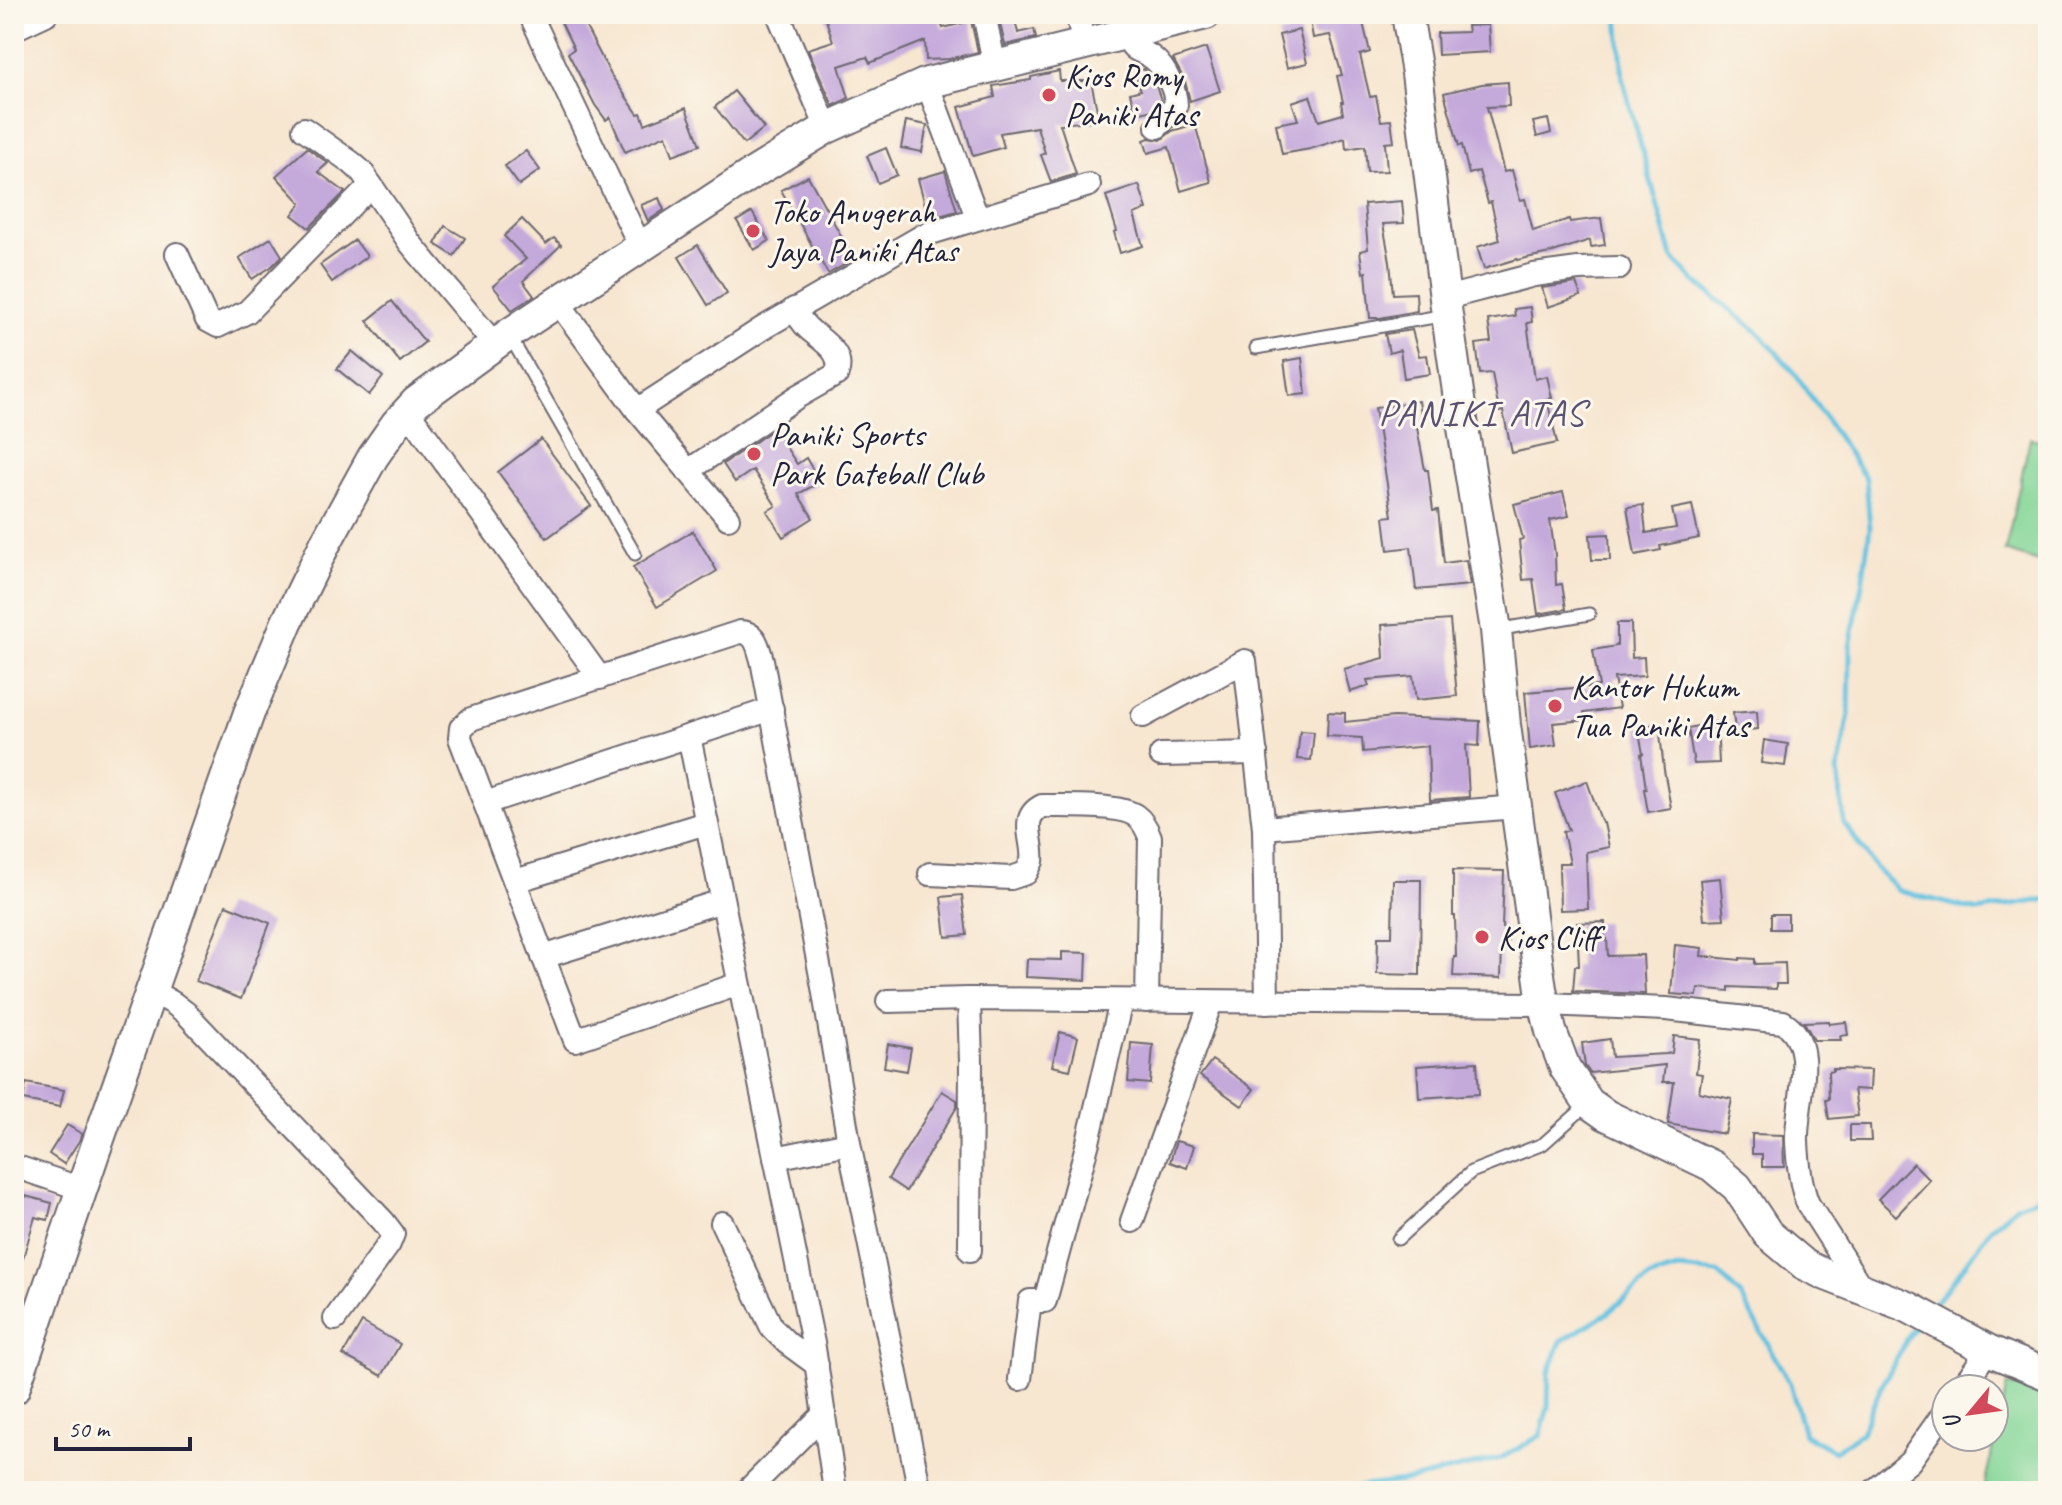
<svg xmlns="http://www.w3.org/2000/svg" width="2062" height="1505" viewBox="0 0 2062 1505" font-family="Caveat,sans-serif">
  <rect width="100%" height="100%" fill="#fbf7ec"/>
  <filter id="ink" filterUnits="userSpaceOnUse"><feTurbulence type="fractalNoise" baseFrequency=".0125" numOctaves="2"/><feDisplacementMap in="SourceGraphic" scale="16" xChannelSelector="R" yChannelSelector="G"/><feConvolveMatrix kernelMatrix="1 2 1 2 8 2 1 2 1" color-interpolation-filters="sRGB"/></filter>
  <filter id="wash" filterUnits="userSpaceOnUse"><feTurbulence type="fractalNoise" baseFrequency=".006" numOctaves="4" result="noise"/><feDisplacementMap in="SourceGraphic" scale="32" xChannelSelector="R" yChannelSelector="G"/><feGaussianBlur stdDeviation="1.8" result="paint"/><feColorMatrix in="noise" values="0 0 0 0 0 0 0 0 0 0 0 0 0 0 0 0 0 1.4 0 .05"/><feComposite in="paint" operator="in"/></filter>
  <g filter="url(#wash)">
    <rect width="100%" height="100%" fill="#f7e6d0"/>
    <g fill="#83d697" stroke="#527c69" stroke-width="2">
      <polygon points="2030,438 2048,442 2048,565 2005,551"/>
      <polygon points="2007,1385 2048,1396 2048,1491 1983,1491"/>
    </g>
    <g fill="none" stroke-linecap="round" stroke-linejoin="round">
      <g stroke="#62c1e0" stroke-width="5">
        <polyline points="1618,14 1623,81 1672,257 1691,278 1759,333 1794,372 1866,479 1870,528 1862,584 1850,646 1849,714 1838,771 1844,823 1875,867 1899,891 1978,911 2048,899"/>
        <polyline points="1931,1307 1956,1277 1991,1228 2018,1205 2048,1193"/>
        <polyline points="1327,1491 1411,1480 1501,1458 1540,1436 1548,1407 1549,1372 1561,1341 1606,1314 1651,1277 1678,1269 1718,1273 1741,1296 1790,1384 1804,1434 1834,1451 1861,1433 1880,1389 1910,1334 1917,1324"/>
      </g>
    </g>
    <g id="blocks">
      <g fill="#c4a9db">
        <polygon points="557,14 579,14 611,75 638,114 641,113 645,124 686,108 700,145 673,155 666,135 625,152 610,117 606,120 595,105 568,53 574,49"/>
        <polygon points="824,14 914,14 916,18 926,14 937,14 943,28 971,21 978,52 949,59 926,60 925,41 870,63 867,57 839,66 849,98 833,106 808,49 833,41"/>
        <polygon points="1309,14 1361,14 1370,52 1360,55 1370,97 1376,96 1381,121 1391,120 1394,142 1385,143 1387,171 1367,172 1365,146 1346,149 1345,138 1310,149 1282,154 1276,124 1298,120 1292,102 1310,96 1319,121 1343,114 1341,102 1343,102 1337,76 1342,75 1330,35 1313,38"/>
        <polygon points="1014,16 1018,33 1034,29 1036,38 1005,45 999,19"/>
        <polygon points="1488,25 1490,52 1438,55 1437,33 1468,32 1467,26"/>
        <polygon points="1299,30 1307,63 1287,68 1279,35"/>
        <polygon points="1206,48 1220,91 1190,101 1185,81 1173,59"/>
        <polygon points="1144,69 1154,81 1161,100 1153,110 1136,114 1130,93 1141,90 1134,73"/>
        <polygon points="1059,71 1060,81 1091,81 1099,120 1060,124 1076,174 1051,182 1041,155 1045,153 1037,127 1000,133 1004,147 973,156 959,107 995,97 993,86 1031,80 1031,77"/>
        <polygon points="1508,82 1509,106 1487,107 1504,172 1512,170 1520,200 1525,199 1533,231 1569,219 1570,222 1601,218 1605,245 1591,247 1590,240 1550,253 1517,260 1517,259 1484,269 1477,247 1500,240 1491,202 1488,203 1479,171 1469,174 1462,145 1459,146 1444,93 1482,84"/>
        <polygon points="734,91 764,128 744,144 715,107"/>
        <polygon points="1548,119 1551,133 1537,137 1533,122"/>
        <polygon points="906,121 927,125 922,152 901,148"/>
        <polygon points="1195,124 1211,182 1181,191 1169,147 1148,153 1144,140 1149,138 1161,140 1172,131"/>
        <polygon points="307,148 328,163 318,172 345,192 309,228 292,215 301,203 276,176"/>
        <polygon points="886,148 897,175 878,183 867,156"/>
        <polygon points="526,151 540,170 519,185 505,166"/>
        <polygon points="945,171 957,211 929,219 918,179"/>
        <polygon points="808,176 854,259 828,274 781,190"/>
        <polygon points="1139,185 1147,209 1134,214 1143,246 1120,253 1114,232 1117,231 1106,196"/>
        <polygon points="659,198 664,210 648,221 641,205"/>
        <polygon points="1402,201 1404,223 1383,224 1390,262 1393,294 1416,293 1417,311 1380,318 1370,318 1366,272 1363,273 1360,251 1368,249 1364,204"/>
        <polygon points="752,212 769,241 754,250 737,221"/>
        <polygon points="522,219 546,244 554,238 561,245 523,281 534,296 512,310 493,286 526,259 504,236"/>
        <polygon points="445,226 465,238 454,256 435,244"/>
        <polygon points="271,238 282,256 271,267 252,279 239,258"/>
        <polygon points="355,240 367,256 332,282 320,265"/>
        <polygon points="698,245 727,293 708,305 679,257"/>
        <polygon points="1576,283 1581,296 1548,307 1542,288"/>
        <polygon points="392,301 425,342 400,362 367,321"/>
        <polygon points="1530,307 1532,322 1527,323 1535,379 1547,376 1552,398 1547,399 1557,443 1512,453 1503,411 1499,412 1492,373 1480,374 1476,344 1491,342 1488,320 1515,316 1514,309"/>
        <polygon points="1412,330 1419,356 1427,355 1430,374 1404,378 1400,350 1389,353 1385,334"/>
        <polygon points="352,351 383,377 369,395 337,369"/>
        <polygon points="1302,358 1306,394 1289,396 1284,361"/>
        <polygon points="1419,401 1423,426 1417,428 1425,470 1428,470 1433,511 1438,510 1444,563 1466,560 1470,585 1416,590 1411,547 1388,550 1384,517 1392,516 1375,408"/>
        <polygon points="774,429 797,464 806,458 820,482 798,494 813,518 783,537 767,511 776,506 753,470 735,482 723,464"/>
        <polygon points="541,439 591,506 547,538 498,472"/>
        <polygon points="1563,492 1569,516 1550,520 1555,554 1556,585 1562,584 1566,609 1538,614 1533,579 1523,580 1519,540 1523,539 1514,504"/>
        <polygon points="1643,505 1646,533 1676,528 1672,509 1692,505 1699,538 1660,546 1661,550 1635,555 1627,507"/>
        <polygon points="693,531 717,571 657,607 633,567"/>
        <polygon points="1609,534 1610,560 1592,560 1590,535"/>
        <polygon points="1450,620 1457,696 1416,700 1413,676 1367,680 1369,686 1350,692 1344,669 1384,658 1382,625"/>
        <polygon points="1617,623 1631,623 1632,658 1644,657 1645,676 1614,678 1619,708 1584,713 1585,720 1553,723 1556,745 1530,749 1525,692 1599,686 1593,650 1617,646"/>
        <polygon points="1757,711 1758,729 1735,731 1733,713"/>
        <polygon points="1328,712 1345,713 1345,722 1394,717 1480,721 1479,746 1466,745 1469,797 1430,800 1428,746 1363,752 1362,738 1327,736"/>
        <polygon points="1717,722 1719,763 1694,764 1688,728"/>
        <polygon points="1659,724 1664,770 1671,808 1648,812 1644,789 1646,789 1641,754 1643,754 1638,727"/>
        <polygon points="1300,731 1314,732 1311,760 1297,759"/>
        <polygon points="1764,740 1788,744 1785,766 1761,763"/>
        <polygon points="1587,781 1602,823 1604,823 1609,847 1586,852 1588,909 1560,910 1559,863 1570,863 1563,832 1569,830 1555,793"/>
        <polygon points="1453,870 1504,871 1502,928 1508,928 1508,944 1502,944 1501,978 1453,976 1454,957 1456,957 1455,916 1453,916"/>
        <polygon points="1720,878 1724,919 1704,920 1700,880"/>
        <polygon points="1393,880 1421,880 1420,975 1377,974 1378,937 1392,937"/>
        <polygon points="962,895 967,935 946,937 941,897"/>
        <polygon points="226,905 270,923 241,999 196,981"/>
        <rect x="1771" y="914" width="17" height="15"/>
        <polygon points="1605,922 1605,939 1607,939 1608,956 1643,955 1645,994 1573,991 1575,966 1579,966 1577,923"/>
        <polygon points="1675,945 1702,948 1701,956 1740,960 1740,958 1755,959 1755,964 1785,963 1786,984 1776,984 1776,989 1729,987 1729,991 1698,988 1697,996 1671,994"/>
        <polygon points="1062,952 1087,953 1086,980 1026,977 1027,959 1062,960"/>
        <polygon points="1829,1021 1829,1024 1846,1022 1848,1035 1840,1036 1841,1040 1814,1040 1804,1022"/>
        <polygon points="1060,1032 1078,1037 1070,1070 1052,1066"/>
        <polygon points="1674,1036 1700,1039 1696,1073 1702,1074 1699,1092 1732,1099 1725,1134 1668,1124 1674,1082 1663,1082 1665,1065 1590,1073 1585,1066 1582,1043 1610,1039 1612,1057 1666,1054 1672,1053"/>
        <polygon points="1131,1043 1153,1045 1150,1084 1128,1082"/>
        <polygon points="888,1044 911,1048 907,1071 884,1067"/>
        <polygon points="1212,1060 1254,1089 1242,1106 1200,1076"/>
        <polygon points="1477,1062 1479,1094 1419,1098 1417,1066"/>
        <polygon points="1833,1069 1871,1070 1870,1090 1854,1089 1858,1116 1829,1119 1826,1100 1829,1099 1828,1072 1833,1071"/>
        <polygon points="26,1083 64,1090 60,1107 23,1100"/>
        <polygon points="942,1091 957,1100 957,1107 906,1191 888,1179"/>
        <polygon points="67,1125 82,1134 79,1141 64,1164 49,1154"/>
        <polygon points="1850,1125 1870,1125 1871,1141 1850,1141"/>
        <polygon points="1752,1134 1783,1135 1784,1167 1762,1167 1762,1154 1752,1154"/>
        <polygon points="1176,1141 1194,1146 1187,1168 1170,1162"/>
        <polygon points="1913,1163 1930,1180 1896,1216 1878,1199"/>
        <polygon points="14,1193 52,1203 48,1220 35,1217 18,1275 14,1275"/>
        <polygon points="362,1322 400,1344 382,1376 343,1355"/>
      </g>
    </g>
  </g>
  <g filter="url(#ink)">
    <use href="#blocks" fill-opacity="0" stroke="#6d676f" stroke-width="2"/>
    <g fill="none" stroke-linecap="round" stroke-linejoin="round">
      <g stroke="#6d676f" stroke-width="15">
        <g id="lane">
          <polyline points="509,335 635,554"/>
          <polyline points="1256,348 1446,315"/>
          <polyline points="1496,630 1589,614"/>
          <polyline points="1398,1239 1471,1172 1543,1144 1589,1103"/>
        </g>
      </g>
      <g stroke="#6d676f" stroke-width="26">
        <g id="street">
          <polyline points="530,14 641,248"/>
          <polyline points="778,14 827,128"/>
          <polyline points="984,14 995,67"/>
          <polyline points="1077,14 1084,45"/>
          <polyline points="14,29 46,14"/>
          <path d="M1126,35C1136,57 1140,47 1154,59C1165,68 1176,91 1176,105L1157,127"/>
          <polyline points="927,83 977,217"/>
          <polyline points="304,129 352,163 362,172 410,243 495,345"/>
          <polyline points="177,254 207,320 218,326 247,312 371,185"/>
          <polyline points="1446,298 1534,275 1578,269 1619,268"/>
          <polyline points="558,302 637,410 728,518"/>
          <polyline points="637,410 763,328 924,235 1089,185"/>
          <polyline points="408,411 600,678"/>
          <path d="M688,471L797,397L837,374C844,353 825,343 811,331C803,325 799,317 794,309"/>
          <polyline points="1143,716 1245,661 1264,828 1267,1002"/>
          <polyline points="689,736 814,1348 835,1491"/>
          <polyline points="1161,755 1256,753"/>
          <polyline points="485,803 772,709"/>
          <polyline points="1264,828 1516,807"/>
          <path d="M930,874L1011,878L1026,873C1027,871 1031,863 1032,861C1035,841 1018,818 1042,806C1062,806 1122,804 1136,816C1143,821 1147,829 1150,837L1147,1001"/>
          <polyline points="515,881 706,823"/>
          <polyline points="543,957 722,901"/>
          <path d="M739,984L575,1040L460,738L461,728L471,719L740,632C756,632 758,647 762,660L823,987L849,1143L918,1482"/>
          <polyline points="152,991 173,1003 186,1013 383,1221 393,1234 389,1244 335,1319"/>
          <polyline points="969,999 971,1062 970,1250"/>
          <path d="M888,1001L969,999L1545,1004L1666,1009L1783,1022C1820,1044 1795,1106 1797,1142C1798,1162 1800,1185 1808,1204L1863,1290"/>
          <polyline points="775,1158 849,1143"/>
          <polyline points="14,1166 82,1189"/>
          <polyline points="1132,1221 1211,1002"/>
          <polyline points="722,1223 772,1328 787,1343 817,1365"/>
          <polyline points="1020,1379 1030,1301 1045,1301 1088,1142 1121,1001"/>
          <polyline points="1961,1389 1988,1350"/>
          <polyline points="747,1491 824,1414"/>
          <polyline points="1874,1491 1910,1461 1946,1410"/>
        </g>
      </g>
      <g stroke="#6d676f" stroke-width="34">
        <g id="secondary">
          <polyline points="1407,14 1417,73 1447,315 1464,434 1496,630 1505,725 1541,989 1551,1031 1565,1068 1589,1103 1606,1115 1712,1166 1737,1187 1768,1234 1805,1265 1826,1275 1908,1307 1988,1350 2048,1375"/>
          <polyline points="14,1389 94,1153 249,713 287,622 325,544 373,457 396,424 416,402 509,334 750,175 827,128 927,83 1206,14"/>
        </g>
      </g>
      <use href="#lane" stroke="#fff" stroke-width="11"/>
      <use href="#street" stroke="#fff" stroke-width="22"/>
      <use href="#secondary" stroke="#fff" stroke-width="30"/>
    </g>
  </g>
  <g fill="#d1495b" stroke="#fbf7ec" stroke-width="3">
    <circle cx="1049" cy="95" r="8"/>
    <circle cx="753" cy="231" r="8"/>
    <circle cx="754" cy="454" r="8"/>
    <circle cx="1555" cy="706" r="8"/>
    <circle cx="1482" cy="937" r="8"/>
  </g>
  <g text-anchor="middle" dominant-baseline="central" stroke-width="6" stroke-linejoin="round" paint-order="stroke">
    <g font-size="34" fill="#22223b" stroke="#fbf7ec" text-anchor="start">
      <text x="1065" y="75">Kios Romy<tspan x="1065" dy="39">Paniki Atas</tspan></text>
      <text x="769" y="211">Toko Anugerah<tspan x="769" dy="39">Jaya Paniki Atas</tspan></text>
      <text x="770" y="434">Paniki Sports<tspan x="770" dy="39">Park Gateball Club</tspan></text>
      <text x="1571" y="686">Kantor Hukum<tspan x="1571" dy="39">Tua Paniki Atas</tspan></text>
      <text x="1498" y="937">Kios Cliff</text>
    </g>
    <g font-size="38" letter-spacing="2" fill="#5b5173" stroke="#fbf7ec">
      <text x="1482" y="412">PANIKI ATAS</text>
    </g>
  </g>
  <rect width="2062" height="1505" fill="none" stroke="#fbf7ec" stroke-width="48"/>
  <g transform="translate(1970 1413) rotate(241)"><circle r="38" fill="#fbf7ec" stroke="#a4a2a5" stroke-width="2"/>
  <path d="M0-6L14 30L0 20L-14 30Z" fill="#d1495b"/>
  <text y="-12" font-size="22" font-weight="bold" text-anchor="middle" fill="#22223b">U</text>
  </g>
  <path d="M56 1437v12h134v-12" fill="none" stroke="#22223b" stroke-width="4"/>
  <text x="68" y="1437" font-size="24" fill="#22223b" stroke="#fbf7ec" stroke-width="6" paint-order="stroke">50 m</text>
</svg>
